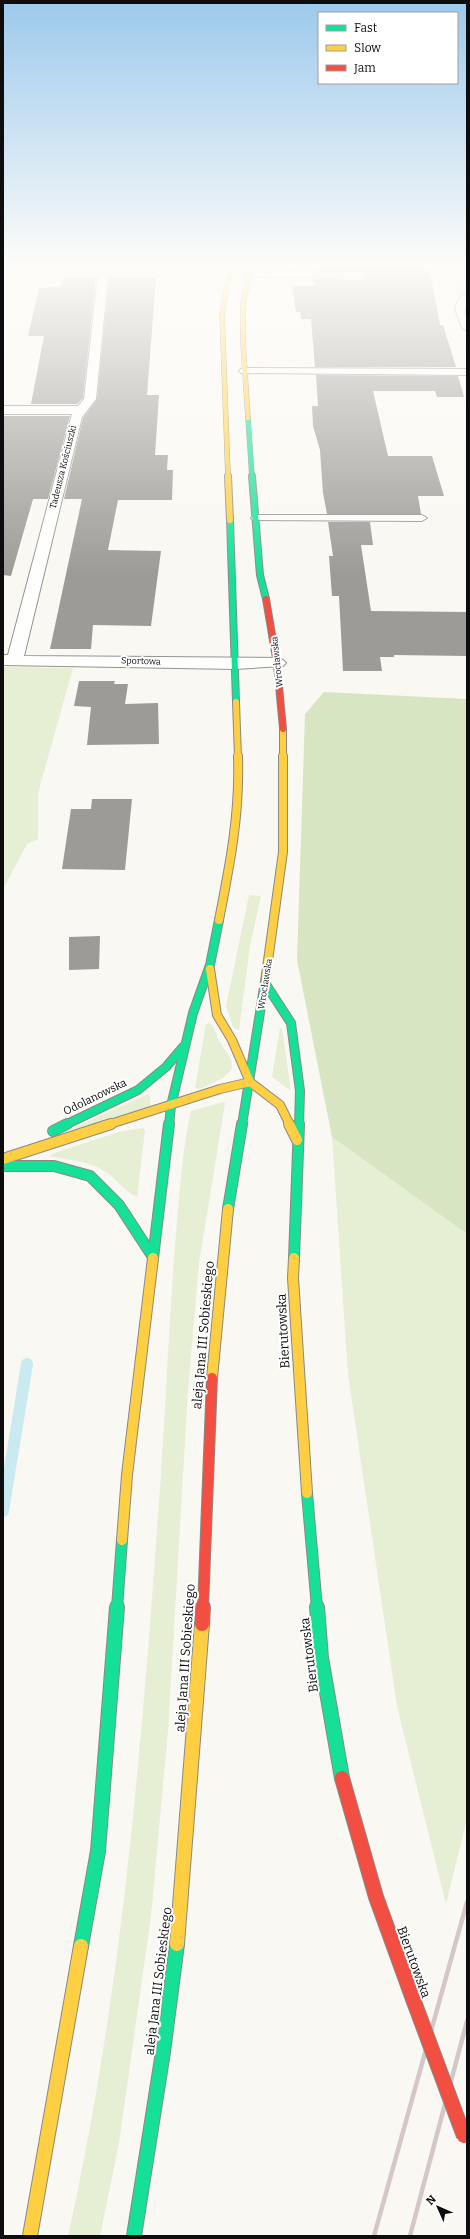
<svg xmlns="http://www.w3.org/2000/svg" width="470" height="2239" viewBox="0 0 470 2239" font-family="Bitter,serif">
  <rect width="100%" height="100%" fill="#faf8f2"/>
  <g fill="#e6eed3">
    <polygon points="458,276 467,276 467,296 456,296"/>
    <polygon points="3,667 73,668 38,793 38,839 27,844 3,889"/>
    <polygon points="249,895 261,896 250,946 239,1030 233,1027 226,1006"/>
    <polygon points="209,1023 213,1026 219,1041 231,1059 232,1069 223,1078 200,1089 195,1088 206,1024"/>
    <polygon points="280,1028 282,1028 291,1091 272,1077"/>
    <polygon points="148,1094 150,1096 150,1107 65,1132"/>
    <path d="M223,1102L225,1103L199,1263L188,1390L168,1731L151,1916L119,2143L100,2236H68C124,1985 143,1730 161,1474C166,1398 169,1323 175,1247C179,1202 181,1156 191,1111Z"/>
    <path d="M143,1128L145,1131L137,1197C128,1194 116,1179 106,1172C90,1161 68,1160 49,1156L57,1152L119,1132Z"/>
    <polygon points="332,1137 467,1234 467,1818 446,1904 397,1706 348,1374"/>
  </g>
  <polygon fill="#d8e5c2" points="324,692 467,699 467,1234 332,1137 297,960 305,714"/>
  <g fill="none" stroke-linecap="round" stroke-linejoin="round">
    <polyline stroke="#cae9f1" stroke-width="12" points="3,1511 27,1364"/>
  </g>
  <g fill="#9d9b98">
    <polygon points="313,262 428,262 440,325 443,325 456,367 315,367 311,319 301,319 300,312 296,312 292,286 315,286 314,279 360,280 366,274 360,270 314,270"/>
    <polygon points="96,277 83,398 77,404 31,404 44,336 28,336 39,288 60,287 63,278"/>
    <polygon points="109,277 156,278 147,395 159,395 155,455 168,455 167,470 173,470 172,500 118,500 108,550 161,551 151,626 93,625 91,649 50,649 82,499 64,499 83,418 97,399"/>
    <polygon points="316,375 458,376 464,397 437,397 435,391 373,391 388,456 432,456 444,496 418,496 421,514 327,514 323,493 320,450 313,426 312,406 318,406"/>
    <polygon points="3,416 70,416 48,499 33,499 11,576 3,575"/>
    <polygon points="328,522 370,522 373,545 361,545 371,611 467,612 467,656 394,655 394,657 380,657 382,671 343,671 339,596 332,596 329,556 333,556"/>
    <polygon points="79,681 115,681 114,684 128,684 125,704 158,703 159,744 87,745 91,707 74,706"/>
    <polygon points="92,799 132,799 125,870 62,869 71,809 91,809"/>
    <polygon points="100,936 99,969 69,970 69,937"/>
  </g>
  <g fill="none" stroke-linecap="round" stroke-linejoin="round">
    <g stroke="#949390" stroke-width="2">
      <polygon id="lane" points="256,515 422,515 427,518 422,521 253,520 251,518"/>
    </g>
    <g stroke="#949390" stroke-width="2">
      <g id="street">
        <polygon points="249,271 360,272 365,275 360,278 245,276 244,274"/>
        <polygon points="103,273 108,276 96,399 82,417 24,656 278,658 283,660 286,663 283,666 235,669 3,665 3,655 8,655 72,414 3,414 3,406 78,406 84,399 98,276"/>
        <polygon points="464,295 467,296 465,309 467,331 462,328 455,309 459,298"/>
        <polygon points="245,368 467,369 467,375 241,373 239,371 241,369"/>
      </g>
    </g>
    <g stroke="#8a8987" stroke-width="5.5">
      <polyline id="fast-far4" points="248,418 252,477"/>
    </g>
    <g stroke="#8a8987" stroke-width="8">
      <g id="fast-far3">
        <polyline points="252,476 260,575 266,599"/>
        <polyline points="230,520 236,702"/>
      </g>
    </g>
    <g stroke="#8a8987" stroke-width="10">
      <g id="fast-far2">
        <polyline points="265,983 291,1023 300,1091 299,1125"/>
        <polyline points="65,1125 138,1090 166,1067 183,1047"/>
        <polyline points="169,1125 171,1106 193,1013 210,965 219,920"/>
        <polyline points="242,1125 266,975"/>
      </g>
    </g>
    <g stroke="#8a8987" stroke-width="12">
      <g id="fast-far1">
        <polyline points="53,1131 67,1124"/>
        <polyline points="3,1166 54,1166 90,1176 119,1205 153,1257"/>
        <polyline points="228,1209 242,1124"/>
        <polyline points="153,1258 169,1124"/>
        <polyline points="294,1258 299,1124"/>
        <polyline points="307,1493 317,1608"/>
        <polyline points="117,1608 122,1540"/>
      </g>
    </g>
    <g stroke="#8a8987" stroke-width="16">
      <g id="fast">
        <polyline points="317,1607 321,1658 342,1778"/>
        <polyline points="81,1946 98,1851 117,1607"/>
        <polyline points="134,2236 163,2052 177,1944"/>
      </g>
    </g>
    <g stroke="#8a8987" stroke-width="5.5">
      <g id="slow-far4">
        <polyline points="248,418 243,343 243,303 252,262"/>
        <polyline points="228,477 222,313 232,262"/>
      </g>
    </g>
    <g stroke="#8a8987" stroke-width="8">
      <g id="slow-far3">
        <polyline points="228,476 230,520"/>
        <polyline points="236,702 238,757"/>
        <polyline points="283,729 283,757"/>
      </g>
    </g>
    <g stroke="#8a8987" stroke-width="10">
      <g id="slow-far2">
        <path d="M219,920C230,864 240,814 238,756"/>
        <polyline points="210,969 217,1015 232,1040 250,1082 280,1105 290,1125"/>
        <polyline points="266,975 283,852 283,756"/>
        <polyline points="107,1125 220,1089 250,1082"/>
      </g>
    </g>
    <g stroke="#8a8987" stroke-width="12">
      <g id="slow-far1">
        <polyline points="289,1124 297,1140"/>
        <polyline points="3,1159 111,1124"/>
        <polyline points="294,1258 293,1278 307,1493"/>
        <polyline points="212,1378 228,1209"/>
        <polyline points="122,1540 127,1475 153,1258"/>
      </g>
    </g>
    <g stroke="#8a8987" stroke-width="16">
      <g id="slow">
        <polyline points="177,1944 202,1624"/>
        <polyline points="30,2236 81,1946"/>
      </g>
    </g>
    <g stroke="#8a8987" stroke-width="8">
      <polyline id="jam-far2" points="266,599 277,664 283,729"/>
    </g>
    <g stroke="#8a8987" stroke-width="12">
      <polyline id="jam-far1" points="203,1608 212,1378"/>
    </g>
    <g stroke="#8a8987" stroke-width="16">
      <g id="jam">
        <polyline points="202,1624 203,1607"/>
        <polyline points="342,1778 376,1897 413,1999"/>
      </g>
    </g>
    <use href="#lane" fill="#fefefd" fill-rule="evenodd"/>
    <use href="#street" fill="#fefefd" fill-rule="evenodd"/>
    <use href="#fast-far4" stroke="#16e098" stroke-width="4.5"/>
    <use href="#fast-far3" stroke="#16e098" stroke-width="6"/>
    <use href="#fast-far2" stroke="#16e098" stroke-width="8"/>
    <use href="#fast-far1" stroke="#16e098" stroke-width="10"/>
    <use href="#fast" stroke="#16e098" stroke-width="14"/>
    <use href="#slow-far4" stroke="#ffcf43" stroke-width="4.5"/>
    <use href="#slow-far3" stroke="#ffcf43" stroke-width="6"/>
    <use href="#slow-far2" stroke="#ffcf43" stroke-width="8"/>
    <use href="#slow-far1" stroke="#ffcf43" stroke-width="10"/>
    <use href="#slow" stroke="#ffcf43" stroke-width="14"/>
    <use href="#jam-far2" stroke="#f24e42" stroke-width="6"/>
    <use href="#jam-far1" stroke="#f24e42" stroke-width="10"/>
    <use href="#jam" stroke="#f24e42" stroke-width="14"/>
    <g stroke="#d5c6c8" stroke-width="4.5">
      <polyline points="374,2236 467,1902"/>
      <polyline points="410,2236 467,2021"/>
    </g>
    <g stroke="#8a8987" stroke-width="16" stroke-linecap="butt">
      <polyline id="jam-bridge" points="413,1999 464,2136"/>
    </g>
    <use href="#jam-bridge" stroke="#f24e42" stroke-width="14"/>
  </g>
  <linearGradient id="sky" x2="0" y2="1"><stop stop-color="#9cc9ec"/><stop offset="0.46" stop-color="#fdfcf9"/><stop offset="1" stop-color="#fdfcf9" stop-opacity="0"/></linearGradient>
  <rect width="470" height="575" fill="url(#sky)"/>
  <g text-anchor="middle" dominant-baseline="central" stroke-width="4" stroke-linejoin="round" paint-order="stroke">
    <g font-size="9" fill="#0d0d0d" stroke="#fff">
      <text transform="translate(63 467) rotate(-76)">Tadeusza Kościuszki</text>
      <text transform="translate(141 661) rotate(2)">Sportowa</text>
      <text transform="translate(277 662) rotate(-96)">Wrocławska</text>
      <text transform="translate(265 984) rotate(-81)">Wrocławska</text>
    </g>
    <g font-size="11" fill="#0d0d0d" stroke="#fff">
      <text transform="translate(95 1097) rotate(-26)">Odolanowska</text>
    </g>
    <g font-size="13" fill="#0d0d0d" stroke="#fff">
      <text transform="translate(283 1331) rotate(-93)">Bierutowska</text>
      <text transform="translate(203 1335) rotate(-85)">aleja Jana III Sobieskiego</text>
      <text transform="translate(309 1655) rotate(-97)">Bierutowska</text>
      <text transform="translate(185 1658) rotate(-86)">aleja Jana III Sobieskiego</text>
      <text transform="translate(414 1962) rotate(70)">Bierutowska</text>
      <text transform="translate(158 1981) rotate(-83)">aleja Jana III Sobieskiego</text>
    </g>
  </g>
  <rect width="470" height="2239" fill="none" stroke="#0d0d0d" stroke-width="8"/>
  <rect x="318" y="12" width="140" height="72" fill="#ffffff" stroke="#9e9e9e"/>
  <rect x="326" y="25" width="20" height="6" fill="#16e098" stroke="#9e9e9e"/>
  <text x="354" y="32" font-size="12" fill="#0d0d0d">Fast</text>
  <rect x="326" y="45" width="20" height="6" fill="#ffcf43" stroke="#9e9e9e"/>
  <text x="354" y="52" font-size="12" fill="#0d0d0d">Slow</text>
  <rect x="326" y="65" width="20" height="6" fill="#f24e42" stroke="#9e9e9e"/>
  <text x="354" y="72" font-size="12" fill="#0d0d0d">Jam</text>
  <g transform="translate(438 2207) rotate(315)" stroke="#ffffff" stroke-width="3" paint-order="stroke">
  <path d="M0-3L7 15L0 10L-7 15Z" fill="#0d0d0d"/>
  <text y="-6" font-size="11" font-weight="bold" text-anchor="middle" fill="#0d0d0d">N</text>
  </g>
</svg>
